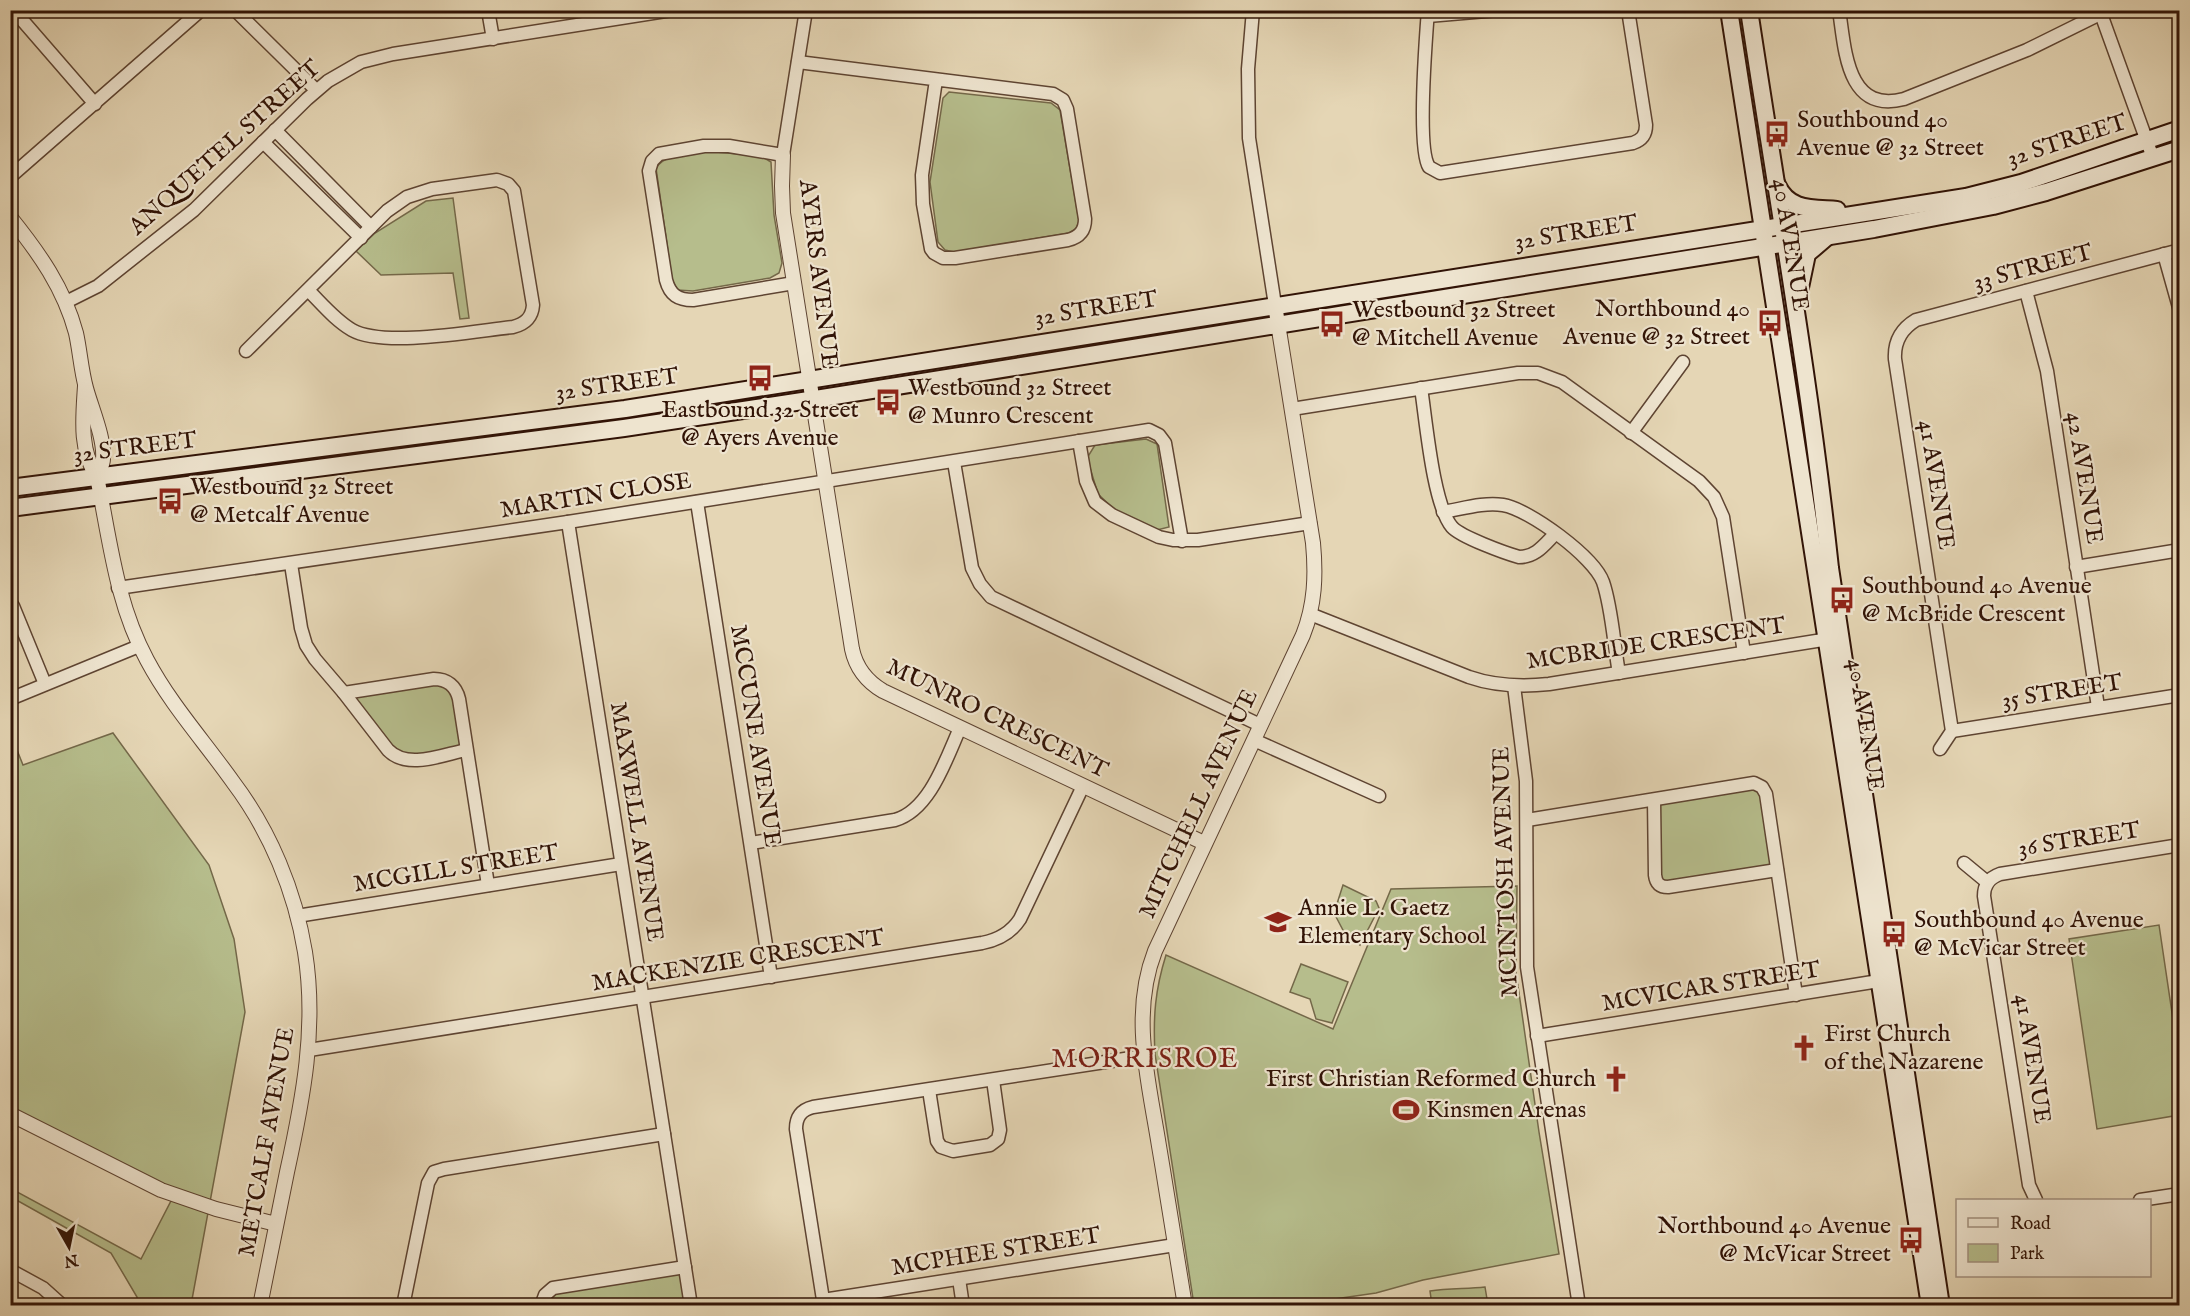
<svg xmlns="http://www.w3.org/2000/svg" width="2190" height="1316" viewBox="0 0 2190 1316" font-family="'IM FELL English',serif">
  <rect width="100%" height="100%" fill="#e5d6b5"/>
  <filter id="stains"><feTurbulence type="fractalNoise" baseFrequency=".00333" numOctaves="4"/><feColorMatrix values="0 0 0 0 .2 0 0 0 0 .09 0 0 0 0 .02 0 0 0 .5 -.17"/></filter>
  <radialGradient id="worn" r=".72"><stop offset=".6" stop-color="#630" stop-opacity="0"/><stop offset="1" stop-color="#630" stop-opacity=".3"/></radialGradient>
  <g fill="#b6bd8c" stroke="#746849" stroke-width="1.5">
    <polygon points="949,92 1051,103 1060,110 1079,221 1076,229 1069,233 954,252 945,250 938,242 930,182 943,98"/>
    <path d="M704,151L761,156L771,162L774,215L782,263L779,273L770,278L693,291L677,290L672,279L656,168C666,153 688,154 704,151Z"/>
    <polygon points="453,198 469,318 460,319 453,273 381,275 356,251 375,233 426,201"/>
    <polygon points="1146,439 1157,444 1169,527 1157,530 1119,514 1098,494 1087,458 1095,445"/>
    <polygon points="434,679 451,685 466,750 401,760 344,693"/>
    <polygon points="113,733 209,865 234,939 245,1012 191,1305 137,1305 137,1297 111,1253 11,1197 10,1188 141,1259 174,1195 11,1114 11,735 23,765"/>
    <polygon points="1758,784 1777,870 1660,886 1654,800"/>
    <polygon points="1343,885 1376,901 1379,908 1360,945 1344,932 1334,913"/>
    <path d="M1517,886L1516,972L1539,1132L1559,1254L1423,1280L1376,1293L1293,1305H1194L1155,1054C1153,1017 1155,990 1166,955L1333,1029L1391,889Z"/>
    <polygon points="2159,925 2179,1060 2179,1115 2097,1129 2069,939"/>
    <polygon points="1301,964 1348,982 1332,1023 1316,1019 1310,999 1290,992"/>
    <polygon points="685,1267 691,1306 541,1306 545,1295"/>
    <path d="M1485,1287L1488,1305H1432L1430,1291C1448,1288 1467,1289 1485,1287Z"/>
  </g>
  <g fill="none" stroke-linecap="round" stroke-linejoin="round">
    <g stroke="#5e4432" stroke-width="15">
      <g id="minor">
        <polyline points="235,10 316,90"/>
        <polyline points="488,10 493,39"/>
        <polyline points="1253,10 1248,69 1249,138 1275,305"/>
        <path d="M1428,10C1426,36 1417,149 1429,167L1440,173L1633,143C1642,140 1646,135 1646,125L1628,10"/>
        <path d="M1839,10C1845,48 1846,114 1904,99L2027,50L2108,10"/>
        <polyline points="2101,14 2153,158"/>
        <polyline points="1428,16 1498,10"/>
        <polyline points="23,21 95,104"/>
        <path d="M798,62L1053,94L1063,100L1067,109L1085,219C1085,230 1080,237 1068,240L955,258H943L934,253L931,249L923,204L922,175L936,80"/>
        <polyline points="275,130 371,227"/>
        <polyline points="263,142 361,238"/>
        <polyline points="10,177 201,10"/>
        <polyline points="2164,254 2180,311"/>
        <path d="M794,283L693,300C678,300 670,295 666,280L649,171L652,161L659,154L704,146H729L783,155L806,10"/>
        <polyline points="2026,291 2047,371 2098,707"/>
        <polyline points="66,302 98,286 194,210 307,99 328,81 361,62 393,54 672,10"/>
        <path d="M246,351L387,211L407,197L432,189L497,180L508,184L514,191L533,305C532,318 525,324 513,327C475,331 384,348 352,330C335,320 322,304 308,290"/>
        <path d="M1421,388C1426,420 1433,505 1452,527C1461,537 1505,553 1519,557C1536,557 1544,545 1555,534"/>
        <polyline points="1292,409 1518,373 1538,373 1562,382 1699,481 1714,497 1723,517 1744,653"/>
        <polyline points="1631,433 1683,362"/>
        <polyline points="1079,441 1086,481 1095,502 1112,515 1159,537 1173,540 1198,540 1310,523"/>
        <polyline points="954,462 972,568 980,584 991,597 1260,725"/>
        <polyline points="697,502 771,977"/>
        <path d="M1443,512C1462,509 1483,502 1503,505C1529,509 1594,557 1603,582C1612,608 1614,646 1619,673"/>
        <polyline points="568,522 691,1306"/>
        <path d="M291,564L301,628L306,645L315,659L344,693L388,750C407,770 442,755 466,750"/>
        <polyline points="2076,567 2180,550"/>
        <polyline points="118,588 568,522 1149,430 1159,435 1165,443 1182,541"/>
        <polyline points="13,606 45,684"/>
        <path d="M1310,614L1469,677C1495,686 1521,687 1549,684L1835,638"/>
        <polyline points="1514,686 1526,781 1527,967 1579,1306"/>
        <path d="M344,693L434,679C447,679 456,686 459,699L488,885"/>
        <polyline points="10,699 139,646"/>
        <polyline points="1952,731 2180,695"/>
        <polyline points="1254,740 1379,796"/>
        <path d="M1940,749L1952,731L1895,359C1894,342 1901,329 1916,320L2180,250"/>
        <path d="M1654,800L1655,875C1656,883 1659,887 1668,887L1777,870"/>
        <polyline points="1527,820 1754,783 1762,787 1766,794 1796,995"/>
        <path d="M751,843L895,820C930,810 946,759 960,728"/>
        <polyline points="1964,863 1987,882"/>
        <polyline points="297,916 621,864"/>
        <polyline points="1537,1036 1885,980"/>
        <path d="M309,1050L982,943C998,940 1011,933 1020,919L1083,786"/>
        <polyline points="929,1090 937,1141 941,1147 953,1151 990,1145 998,1139 1000,1130 993,1080"/>
        <path d="M2036,1200L2029,1185L1984,896C1984,885 1989,878 2000,874L2180,845"/>
        <polyline points="2140,1200 2180,1194"/>
        <polyline points="10,1270 43,1288 63,1306"/>
        <polyline points="959,1279 963,1306"/>
        <polyline points="823,1300 1175,1245"/>
        <polyline points="403,1306 428,1183 434,1172 444,1169 664,1134"/>
        <polyline points="541,1306 545,1295 553,1288 685,1267"/>
        <path d="M824,1306L796,1129C796,1117 801,1110 813,1107L1144,1056"/>
      </g>
    </g>
    <g stroke="#5e4432" stroke-width="16">
      <g id="tertiary">
        <polyline points="806,11 806,10"/>
        <path d="M783,155L782,186L783,213L852,649C856,668 866,681 883,691L1204,843"/>
        <path d="M10,217C39,253 64,288 76,333C80,351 81,370 86,388C91,407 105,439 103,459C103,465 99,472 97,477"/>
        <path d="M85,386C83,417 79,450 97,477C110,540 116,603 147,660C171,705 204,741 233,782C270,831 295,891 305,952C317,1027 303,1099 287,1172C278,1216 269,1261 260,1306"/>
        <polyline points="10,1114 161,1190 216,1209 276,1224"/>
        <path d="M1185,1306C1176,1252 1168,1199 1159,1146C1149,1082 1130,1015 1155,951L1303,635C1315,605 1316,575 1313,543L1275,305"/>
      </g>
    </g>
    <g stroke="#311306" stroke-width="20">
      <g id="secondary">
        <polyline points="1729,10 1930,1306"/>
        <path d="M1749,10C1777,196 1810,381 1830,568L1941,1306"/>
        <path d="M1777,185C1789,211 1812,208 1837,210"/>
        <polyline points="1798,297 1807,254 1827,237"/>
        <polyline points="10,488 625,409 1966,197 2021,183 2180,129"/>
        <polyline points="10,508 624,428 822,398 1874,229 1993,206 2046,192 2180,149"/>
      </g>
    </g>
    <use href="#minor" stroke="#eee4cf" stroke-width="12"/>
    <use href="#tertiary" stroke="#eee4cf" stroke-width="14"/>
    <use href="#secondary" stroke="#eee4cf" stroke-width="16"/>
  </g>
  <defs>
    <g id="bus-bare" transform="scale(2.07)"><path d="M-5-6H5V4H4V6H2V4H-2V6H-4V4H-5ZM-3.5-4V0h7V-4ZM-3.5 1.2v1.5H-2V1.2ZM2 1.2v1.5H3.5V1.2Z" fill="#8f2418" stroke="#eee4cf" stroke-width="2.5" paint-order="stroke"/></g>
    <g id="school-bare" transform="scale(2.07)"><path d="M0-5L7-2L0 1L-7-2ZM-4 1L0 2.5L4 1V4Q0 6-4 4Z" fill="#8f2418" stroke="#eee4cf" stroke-width="2.5" paint-order="stroke"/></g>
    <g id="church-bare" transform="scale(2.07)"><path d="M-1.2-6h2.4v3.5h3.3v2.4h-3.3V6h-2.4V-.1h-3.3v-2.4h3.3Z" fill="#8f2418" stroke="#eee4cf" stroke-width="2.5" paint-order="stroke"/></g>
    <g id="stadium-bare" transform="scale(2.07)"><path d="M0-5a6.5 5 0 1 0 0 10a6.5 5 0 1 0 0-10ZM-3.5-1.8h7v3.6h-7Z" fill="#8f2418" stroke="#eee4cf" stroke-width="2.5" paint-order="stroke"/></g>
  </defs>
  <g fill-rule="evenodd">
    <use href="#bus-bare" x="1777" y="134"/>
    <use href="#bus-bare" x="1770" y="323"/>
    <use href="#bus-bare" x="1332" y="324"/>
    <use href="#bus-bare" x="760" y="378"/>
    <use href="#bus-bare" x="888" y="402"/>
    <use href="#bus-bare" x="170" y="501"/>
    <use href="#bus-bare" x="1842" y="600"/>
    <use href="#school-bare" x="1278" y="922"/>
    <use href="#bus-bare" x="1894" y="934"/>
    <use href="#church-bare" x="1804" y="1048"/>
    <use href="#church-bare" x="1616" y="1079"/>
    <use href="#stadium-bare" x="1406" y="1110"/>
    <use href="#bus-bare" x="1911" y="1240"/>
  </g>
  <g text-anchor="middle" dominant-baseline="central" stroke-width="4.5" stroke-linejoin="round" paint-order="stroke">
    <g font-size="24" fill="#311306" stroke="#eee4cf" text-anchor="start">
      <text x="1797" y="120">Southbound 40<tspan x="1797" dy="28">Avenue @ 32 Street</tspan></text>
      <text x="1750" y="309" text-anchor="end">Northbound 40<tspan x="1750" dy="28">Avenue @ 32 Street</tspan></text>
      <text x="1352" y="310">Westbound 32 Street<tspan x="1352" dy="28">@ Mitchell Avenue</tspan></text>
      <text x="908" y="388">Westbound 32 Street<tspan x="908" dy="28">@ Munro Crescent</tspan></text>
      <text x="760" y="410" text-anchor="middle">Eastbound 32 Street<tspan x="760" dy="28">@ Ayers Avenue</tspan></text>
      <text x="190" y="487">Westbound 32 Street<tspan x="190" dy="28">@ Metcalf Avenue</tspan></text>
      <text x="1862" y="586">Southbound 40 Avenue<tspan x="1862" dy="28">@ McBride Crescent</tspan></text>
      <text x="1298" y="908">Annie L. Gaetz<tspan x="1298" dy="28">Elementary School</tspan></text>
      <text x="1914" y="920">Southbound 40 Avenue<tspan x="1914" dy="28">@ McVicar Street</tspan></text>
      <text x="1824" y="1034">First Church<tspan x="1824" dy="28">of the Nazarene</tspan></text>
      <text x="1596" y="1079" text-anchor="end">First Christian Reformed Church</text>
      <text x="1426" y="1110">Kinsmen Arenas</text>
      <text x="1891" y="1226" text-anchor="end">Northbound 40 Avenue<tspan x="1891" dy="28">@ McVicar Street</tspan></text>
    </g>
    <g font-size="24" fill="#311306" stroke="#eee4cf">
      <text transform="translate(2067 141) rotate(-18)">32 STREET</text>
      <text transform="translate(225 148) rotate(-42)">ANQUETEL STREET</text>
      <text transform="translate(1576 233) rotate(-9)">32 STREET</text>
      <text transform="translate(1790 245) rotate(81)">40 AVENUE</text>
      <text transform="translate(2033 268) rotate(-15)">33 STREET</text>
      <text transform="translate(818 274) rotate(83)">AYERS AVENUE</text>
      <text transform="translate(1096 309) rotate(-9)">32 STREET</text>
      <text transform="translate(617 385) rotate(-8)">32 STREET</text>
      <text transform="translate(135 448) rotate(-7)">32 STREET</text>
      <text transform="translate(2084 478) rotate(81)">42 AVENUE</text>
      <text transform="translate(1936 485) rotate(81)">41 AVENUE</text>
      <text transform="translate(596 496) rotate(-9)">MARTIN CLOSE</text>
      <text transform="translate(1656 644) rotate(-8)">MCBRIDE CRESCENT</text>
      <text transform="translate(2062 692) rotate(-9)">35 STREET</text>
      <text transform="translate(997 719) rotate(26)">MUNRO CRESCENT</text>
      <text transform="translate(1865 725) rotate(81)">40 AVENUE</text>
      <text transform="translate(755 736) rotate(81)">MCCUNE AVENUE</text>
      <text transform="translate(1199 804) rotate(-65)">MITCHELL AVENUE</text>
      <text transform="translate(636 822) rotate(81)">MAXWELL AVENUE</text>
      <text transform="translate(2079 840) rotate(-9)">36 STREET</text>
      <text transform="translate(456 869) rotate(-9)">MCGILL STREET</text>
      <text transform="translate(1506 872) rotate(-92)">MCINTOSH AVENUE</text>
      <text transform="translate(738 961) rotate(-9)">MACKENZIE CRESCENT</text>
      <text transform="translate(1711 987) rotate(-9)">MCVICAR STREET</text>
      <text transform="translate(2032 1059) rotate(81)">41 AVENUE</text>
      <text transform="translate(267 1142) rotate(-80)">METCALF AVENUE</text>
      <text transform="translate(996 1252) rotate(-9)">MCPHEE STREET</text>
    </g>
    <g font-size="27" letter-spacing="1.5" fill="#7a1f14" stroke="#eee4cf">
      <text x="1145" y="1060">MORRISROE</text>
    </g>
  </g>
  <rect width="2190" height="1316" fill="none" stroke="#e5d6b5" stroke-width="36"/>
  <rect x="12" y="12" width="2166" height="1292" fill="none" stroke="#311306" stroke-width="3"/>
  <rect x="18" y="18" width="2154" height="1280" fill="none" stroke="#311306" stroke-width="1.5"/>
  <rect x="1956" y="1199" width="195" height="78" fill="#eee4cf" stroke="#a2907f" stroke-width="1.5"/>
  <rect x="1968" y="1218" width="30" height="9" fill="#eee4cf" stroke="#a2907f" stroke-width="1.5"/>
  <text x="2010" y="1229" font-size="18" fill="#311306">Road</text>
  <rect x="1968" y="1244" width="30" height="18" fill="#b6bd8c" stroke="#a2907f" stroke-width="1.5"/>
  <text x="2010" y="1259" font-size="18" fill="#311306">Park</text>
  <g transform="translate(69 1247) rotate(171)" stroke="#eee4cf" stroke-width="4.5" paint-order="stroke">
  <path d="M0-4.5L10 22L0 15L-10 22Z" fill="#311306"/>
  <text y="-9" font-size="16" font-weight="bold" text-anchor="middle" fill="#311306">N</text>
  </g>
  <rect width="100%" height="100%" filter="url(#stains)"/>
  <rect width="100%" height="100%" fill="url(#worn)"/>
</svg>
